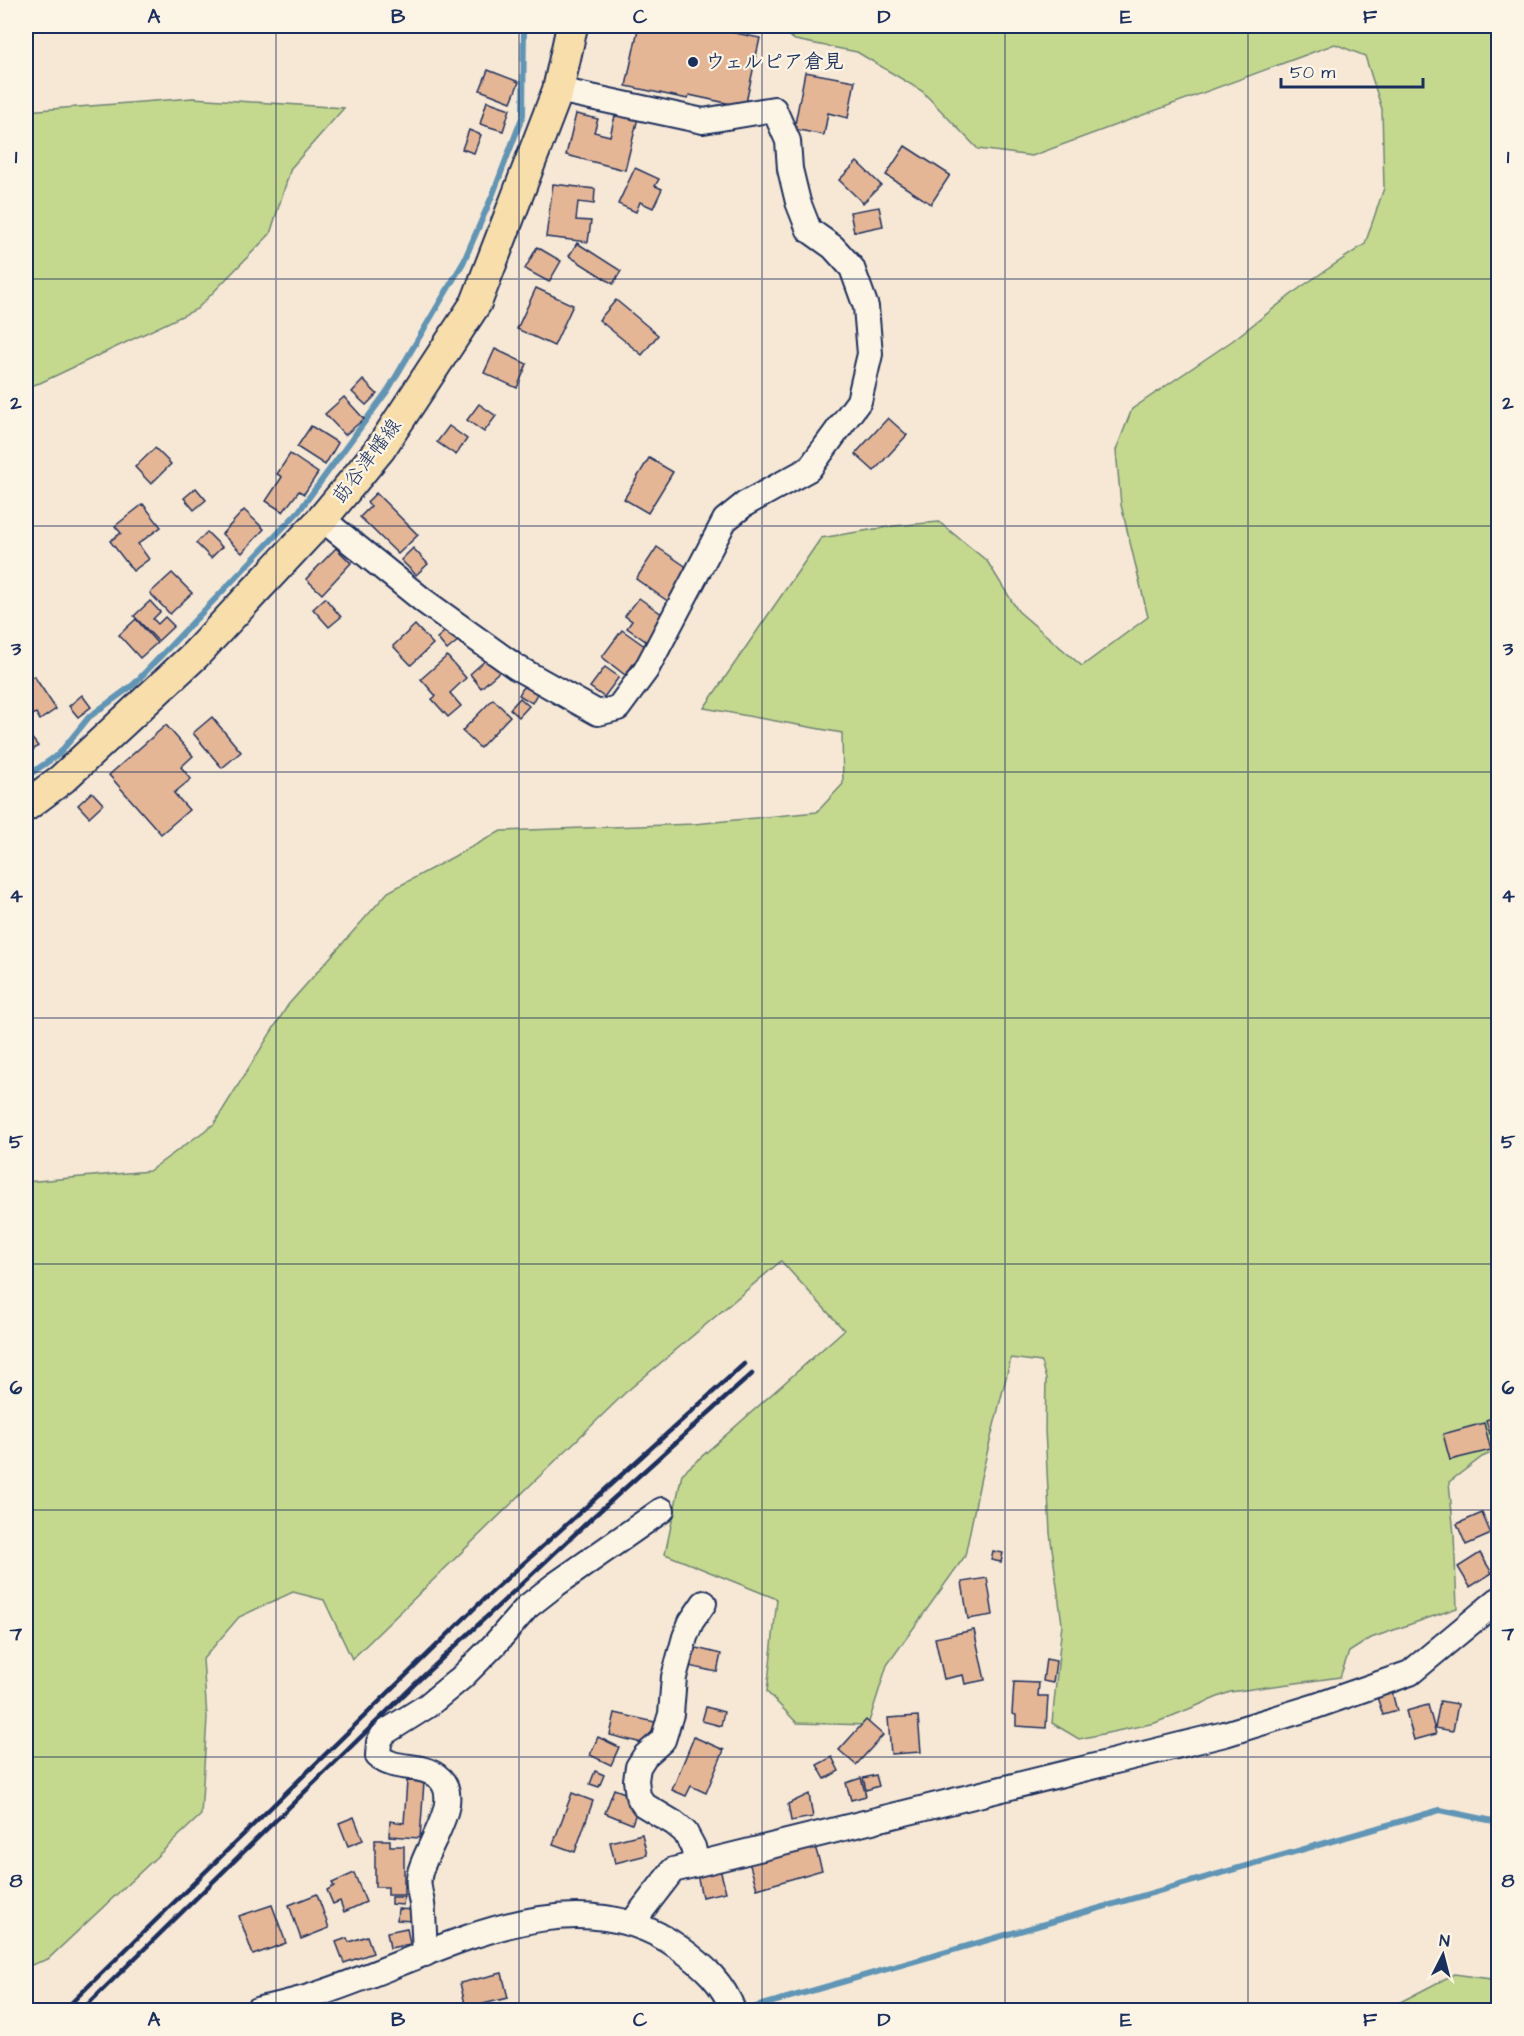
<svg xmlns="http://www.w3.org/2000/svg" width="1524" height="2036" viewBox="0 0 1524 2036" font-family="'Architects Daughter','Klee One',sans-serif">
  <rect width="100%" height="100%" fill="#f7e8d5"/>
  <filter id="ink" filterUnits="userSpaceOnUse"><feTurbulence type="fractalNoise" baseFrequency=".0167" numOctaves="2"/><feDisplacementMap in="SourceGraphic" scale="12" xChannelSelector="R" yChannelSelector="G"/><feConvolveMatrix kernelMatrix="1 2 1 2 8 2 1 2 1" color-interpolation-filters="sRGB"/></filter>
  <g filter="url(#ink)">
    <g fill="#c4d98e" stroke="#708476" stroke-width="1.5">
      <polygon points="773,26 1498,26 1498,1450 1482,1457 1449,1482 1454,1535 1457,1608 1371,1638 1349,1652 1340,1677 1230,1692 1155,1723 1079,1739 1052,1723 1062,1624 1050,1533 1045,1429 1046,1379 1041,1362 1011,1358 981,1477 965,1556 887,1665 868,1725 797,1723 767,1692 777,1599 665,1554 682,1474 844,1330 781,1261 625,1393 352,1659 324,1600 293,1592 239,1617 203,1659 207,1718 201,1815 48,1959 26,1967 26,1182 149,1171 214,1124 288,1005 388,892 501,831 694,824 817,812 843,784 842,733 704,708 821,538 894,526 939,522 987,561 1018,611 1082,666 1148,617 1121,505 1116,450 1132,409 1232,341 1301,287 1365,244 1384,188 1382,109 1365,56 1335,44 1032,156 978,149 922,91 857,52 795,40"/>
      <polygon points="193,98 344,108 291,168 270,234 197,309 40,383 26,387 26,111"/>
      <polygon points="1454,1974 1498,1980 1498,2010 1385,2010"/>
    </g>
    <g fill="none" stroke-linecap="round" stroke-linejoin="round">
      <g stroke="#6195b6" stroke-width="6">
        <polyline points="26,777 59,754 89,717 133,685 299,511 388,390 463,263 493,194 523,115 524,26"/>
        <polyline points="752,2008 1440,1810 1498,1822"/>
      </g>
    </g>
    <g fill="#e5b696" stroke="#1b2f5e" stroke-width="1.5">
      <polygon points="653,26 701,26 760,38 745,107 689,95 688,99 626,86 638,29 651,32"/>
      <polygon points="488,70 519,82 511,102 480,90"/>
      <polygon points="805,72 855,81 848,118 828,113 824,135 794,129"/>
      <polygon points="487,101 510,109 503,131 480,124"/>
      <polygon points="616,112 638,118 625,170 566,155 576,114 598,119 594,132 610,136"/>
      <polygon points="469,130 481,135 474,153 462,149"/>
      <polygon points="905,146 950,175 931,204 886,175"/>
      <polygon points="857,162 881,185 863,203 839,180"/>
      <polygon points="635,168 659,179 655,186 662,189 653,208 640,202 636,212 618,204"/>
      <polygon points="553,184 595,189 594,204 578,202 576,220 591,221 588,242 546,237"/>
      <polygon points="879,207 883,226 854,232 850,212"/>
      <polygon points="577,243 621,271 613,284 569,256"/>
      <polygon points="537,247 561,261 549,282 525,269"/>
      <polygon points="536,288 573,305 554,346 517,329"/>
      <polygon points="616,300 658,335 642,355 599,320"/>
      <polygon points="495,349 527,364 517,388 484,373"/>
      <polygon points="363,380 377,394 366,405 352,392"/>
      <polygon points="344,397 364,419 345,435 325,414"/>
      <polygon points="479,404 496,416 484,432 467,420"/>
      <polygon points="888,418 907,435 874,471 855,454"/>
      <polygon points="311,426 338,443 325,465 297,447"/>
      <polygon points="449,426 467,439 456,455 437,442"/>
      <polygon points="155,448 171,464 151,484 135,467"/>
      <polygon points="290,454 318,473 304,494 299,491 283,512 266,501 282,477 277,474"/>
      <polygon points="649,458 673,472 648,513 624,499"/>
      <polygon points="196,488 206,500 194,510 184,498"/>
      <polygon points="376,493 418,535 398,554 360,517 371,506 367,502"/>
      <polygon points="143,504 161,527 138,544 149,559 133,571 110,541 121,533 115,526"/>
      <polygon points="244,510 264,529 242,553 222,534"/>
      <polygon points="207,532 222,547 211,558 196,543"/>
      <polygon points="657,547 691,570 669,602 636,579"/>
      <polygon points="336,548 351,563 322,594 306,579"/>
      <polygon points="413,548 428,564 416,575 401,560"/>
      <polygon points="172,573 192,593 170,614 150,593"/>
      <polygon points="325,598 341,617 329,627 313,609"/>
      <polygon points="639,598 666,617 647,642 627,628 632,621 625,616"/>
      <polygon points="150,601 160,612 153,619 158,624 165,617 174,626 158,641 134,616"/>
      <polygon points="136,619 157,643 140,658 119,635"/>
      <polygon points="415,625 433,644 411,665 393,646"/>
      <polygon points="449,628 459,640 447,650 437,638"/>
      <polygon points="622,630 646,647 625,675 602,657"/>
      <polygon points="447,656 466,678 450,693 461,706 448,717 432,699 436,696 421,679"/>
      <polygon points="488,658 500,671 481,688 470,674"/>
      <polygon points="605,667 619,677 604,697 590,687"/>
      <polygon points="26,673 29,678 34,676 56,709 40,720 36,713 26,719"/>
      <polygon points="527,681 540,688 532,703 519,695"/>
      <polygon points="82,695 91,707 78,717 69,706"/>
      <polygon points="520,698 529,706 519,717 510,709"/>
      <polygon points="493,699 510,716 480,748 462,731"/>
      <polygon points="212,717 241,752 222,768 193,733"/>
      <polygon points="166,725 193,756 181,767 191,779 174,793 189,810 161,834 109,775"/>
      <polygon points="30,736 38,746 27,754 26,739"/>
      <polygon points="92,792 103,804 89,817 78,805"/>
      <polygon points="1495,1417 1498,1432 1490,1434 1486,1420"/>
      <polygon points="1484,1423 1491,1450 1450,1460 1443,1434"/>
      <polygon points="1482,1513 1491,1534 1466,1545 1457,1524"/>
      <polygon points="993,1551 1003,1553 1001,1562 991,1560"/>
      <polygon points="1480,1553 1492,1573 1470,1587 1458,1567"/>
      <polygon points="987,1578 993,1615 968,1619 962,1582"/>
      <polygon points="974,1630 985,1680 965,1684 963,1675 944,1679 935,1638"/>
      <polygon points="688,1646 721,1654 717,1672 684,1665"/>
      <polygon points="1046,1659 1056,1661 1053,1683 1043,1681"/>
      <polygon points="1014,1682 1039,1683 1038,1696 1048,1696 1046,1728 1016,1726 1016,1715 1012,1714"/>
      <polygon points="1392,1692 1397,1711 1383,1715 1377,1697"/>
      <polygon points="1440,1701 1458,1704 1453,1731 1435,1728"/>
      <polygon points="1428,1705 1436,1734 1414,1740 1406,1711"/>
      <polygon points="706,1707 724,1712 721,1726 702,1721"/>
      <polygon points="615,1713 655,1722 650,1745 610,1735"/>
      <polygon points="918,1716 921,1752 891,1754 888,1718"/>
      <polygon points="866,1720 883,1735 856,1765 839,1750"/>
      <polygon points="598,1737 619,1747 611,1765 590,1755"/>
      <polygon points="694,1737 724,1750 706,1793 691,1786 686,1796 672,1790"/>
      <polygon points="832,1757 839,1771 825,1779 817,1765"/>
      <polygon points="595,1771 604,1775 599,1787 590,1784"/>
      <polygon points="876,1775 879,1786 866,1790 863,1778"/>
      <polygon points="861,1778 866,1796 851,1800 846,1783"/>
      <polygon points="407,1781 424,1782 420,1838 389,1836 390,1821 404,1823"/>
      <polygon points="614,1789 630,1795 639,1805 632,1824 605,1813"/>
      <polygon points="572,1793 593,1801 575,1852 553,1844"/>
      <polygon points="809,1794 813,1817 791,1821 788,1804"/>
      <polygon points="354,1817 363,1840 348,1846 339,1823"/>
      <polygon points="642,1834 647,1855 615,1863 610,1842"/>
      <polygon points="375,1840 390,1840 390,1846 404,1846 404,1895 388,1895 388,1887 375,1887"/>
      <polygon points="814,1843 822,1870 757,1889 749,1862"/>
      <polygon points="720,1869 726,1892 702,1897 697,1874"/>
      <polygon points="354,1873 366,1902 344,1912 340,1901 333,1904 327,1890 334,1886 332,1883"/>
      <polygon points="317,1894 329,1928 301,1939 289,1905"/>
      <polygon points="391,1897 404,1897 403,1905 391,1904"/>
      <polygon points="272,1905 286,1943 253,1955 239,1916"/>
      <polygon points="398,1909 413,1910 413,1921 397,1920"/>
      <polygon points="407,1928 410,1944 390,1948 387,1932"/>
      <polygon points="367,1936 373,1953 344,1963 336,1942 347,1938 349,1942"/>
      <polygon points="502,1973 508,1998 466,2008 460,1983"/>
    </g>
    <g fill="none" stroke-linecap="round" stroke-linejoin="round">
      <g stroke="#1b2f5e" stroke-width="28">
        <g id="minor">
          <polyline points="322,519 424,601 516,667 598,713 618,708 646,670 725,520 745,504 809,469 859,401 870,354 866,307 852,268 833,247 809,230 798,202 790,169 788,141 774,109 703,121 558,90"/>
          <polyline points="697,1864 693,1847 685,1832 674,1823 644,1805 638,1796 636,1780 638,1767 645,1756 663,1740 671,1714 674,1677 685,1637 691,1622 704,1603"/>
          <polyline points="632,1923 673,1870 1225,1734 1313,1707 1410,1673 1498,1600"/>
          <path d="M425,1954C424,1937 424,1920 422,1904C421,1895 417,1885 419,1877C423,1849 467,1799 437,1776C420,1763 394,1771 378,1756L379,1742L384,1733L427,1706L461,1678L495,1644L527,1607L555,1585L662,1510"/>
          <path d="M257,2010C277,2005 298,2001 318,1994C430,1959 570,1867 681,1949C704,1966 723,1983 733,2010"/>
        </g>
      </g>
      <g stroke="#1b2f5e" stroke-width="34">
        <polyline id="major" points="26,806 62,779 195,655 322,519 380,449 476,303 558,90 572,26"/>
      </g>
      <use href="#minor" stroke="#fcf5e5" stroke-width="24"/>
      <use href="#major" stroke="#f8deab" stroke-width="30"/>
      <g stroke="#1b2f5e" stroke-width="4.5">
        <polyline points="64,2010 483,1600 744,1364"/>
        <polyline points="82,2010 418,1681 593,1517 752,1374"/>
      </g>
    </g>
  </g>
  <path fill="none" stroke="#1b2f5e" stroke-width="1.5" stroke-opacity="0.55" d="M276,26V2010M519,26V2010M762,26V2010M1005,26V2010M1248,26V2010M26,279H1498M26,526H1498M26,772H1498M26,1018H1498M26,1264H1498M26,1510H1498M26,1757H1498"/>
  <circle fill="#1b2f5e" stroke="#fcf5e5" stroke-width="2" cx="693" cy="62" r="6"/>
  <g text-anchor="middle" dominant-baseline="central" stroke-width="4.5" stroke-linejoin="round" paint-order="stroke">
    <g font-size="20" font-weight="bold" fill="#1b2f5e" stroke="#fcf5e5" text-anchor="start">
      <text x="705" y="62">ウェルピア倉見</text>
    </g>
    <g font-size="20" fill="#1b2f5e" stroke="#fcf5e5">
      <text transform="translate(367 461) rotate(-53)">莇谷津幡線</text>
    </g>
  </g>
  <rect width="1524" height="2036" fill="none" stroke="#fcf5e5" stroke-width="66"/>
  <g transform="translate(1443 1955) rotate(6)" stroke="#fcf5e5" stroke-width="4.5" paint-order="stroke">
  <path d="M0-4.5L10 22L0 15L-10 22Z" fill="#1b2f5e"/>
  <text y="-9" font-size="16" font-weight="bold" text-anchor="middle" fill="#1b2f5e">N</text>
  </g>
  <path d="M1281 78v9h142v-9" fill="none" stroke="#1b2f5e" stroke-width="3"/>
  <text x="1290" y="78" font-size="18" fill="#1b2f5e" stroke="#fcf5e5" stroke-width="4.5" paint-order="stroke">50 m</text>
  <rect x="33" y="33" width="1458" height="1970" fill="none" stroke="#1b2f5e" stroke-width="2"/>
  <g font-size="20" text-anchor="middle" font-weight="bold" fill="#1b2f5e">
    <text x="154" y="23">A</text>
    <text x="398" y="23">B</text>
    <text x="640" y="23">C</text>
    <text x="884" y="23">D</text>
    <text x="1126" y="23">E</text>
    <text x="1370" y="23">F</text>
    <text x="16" y="163">1</text>
    <text x="1508" y="163">1</text>
    <text x="16" y="409">2</text>
    <text x="1508" y="409">2</text>
    <text x="16" y="655">3</text>
    <text x="1508" y="655">3</text>
    <text x="16" y="902">4</text>
    <text x="1508" y="902">4</text>
    <text x="16" y="1148">5</text>
    <text x="1508" y="1148">5</text>
    <text x="16" y="1394">6</text>
    <text x="1508" y="1394">6</text>
    <text x="16" y="1640">7</text>
    <text x="1508" y="1640">7</text>
    <text x="16" y="1887">8</text>
    <text x="1508" y="1887">8</text>
    <text x="154" y="2026">A</text>
    <text x="398" y="2026">B</text>
    <text x="640" y="2026">C</text>
    <text x="884" y="2026">D</text>
    <text x="1126" y="2026">E</text>
    <text x="1370" y="2026">F</text>
  </g>
</svg>
